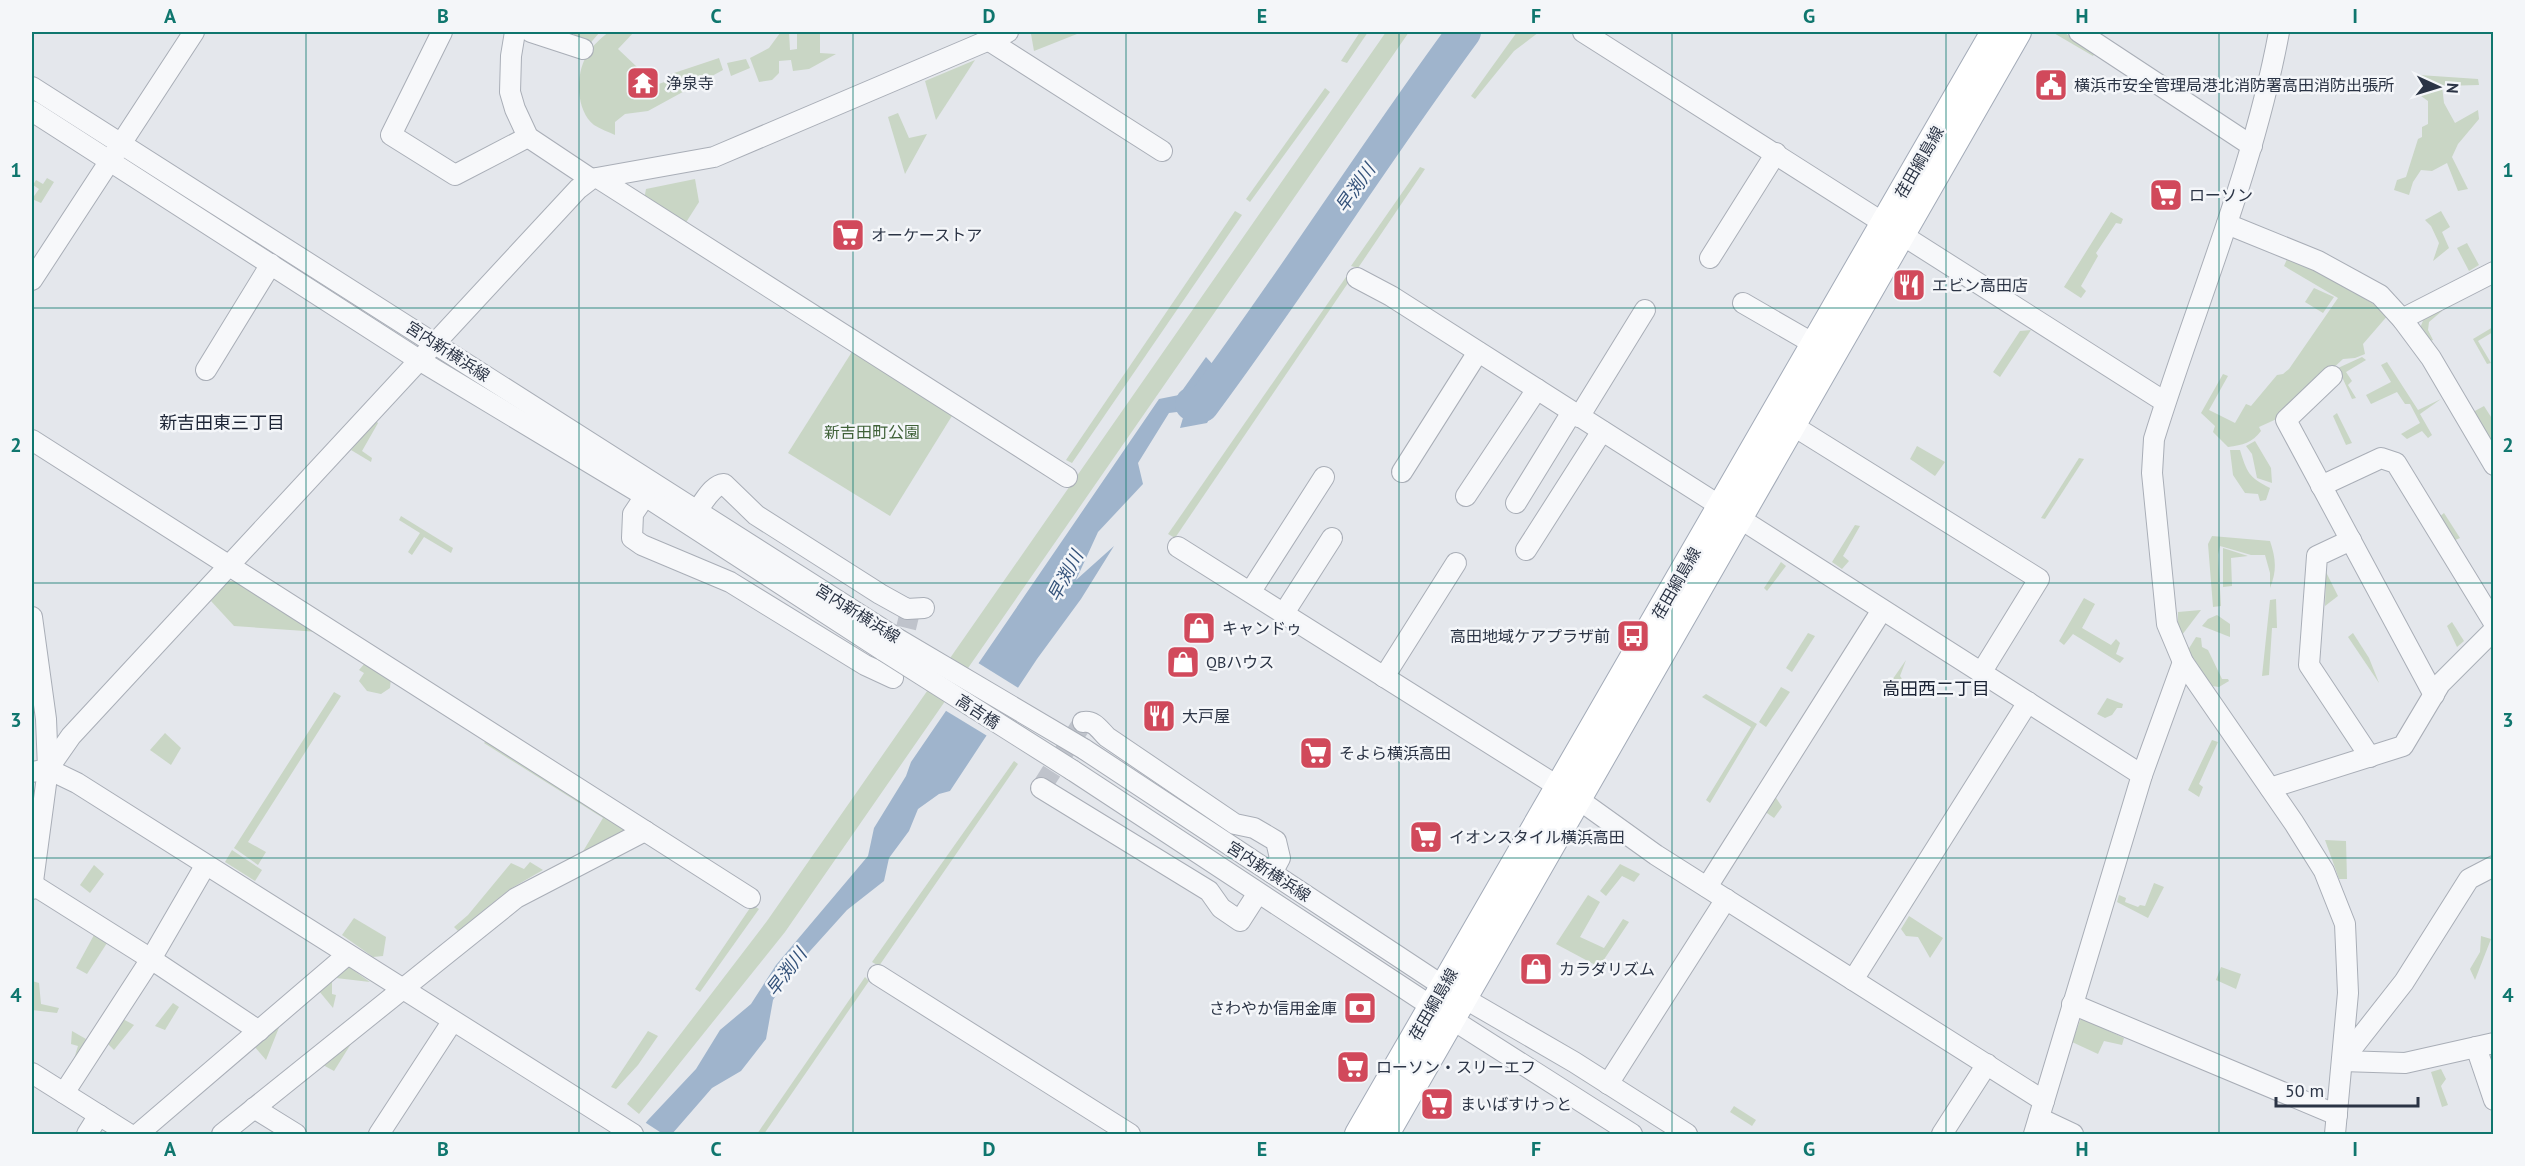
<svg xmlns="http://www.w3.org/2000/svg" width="2525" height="1166" viewBox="0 0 2525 1166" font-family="'PT Sans','Noto Sans JP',sans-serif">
  <rect width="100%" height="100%" fill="#e4e7ec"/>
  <g fill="#c9d6c5">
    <polygon points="574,32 598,32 599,33 587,47 574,38"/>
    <path d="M609,32H634L618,49L656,85L667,81L665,76L719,58L723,70L648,111L625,114L615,122V135C609,132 600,129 594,125C576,111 575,74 587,55C592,46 601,38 609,32Z"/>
    <polygon points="789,32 790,50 797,49 797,32 818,32 820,34 820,53 836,54 809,69 793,71 791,60 779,61 779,73 772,80 759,82 750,58 769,48 780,33"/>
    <polygon points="1037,32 1082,32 1034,51 1031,34"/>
    <polygon points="1360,32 1368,32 1347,63 1341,61"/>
    <polygon points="1386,32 1409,32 785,932 639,1114 627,1104 767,921"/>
    <polygon points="1517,32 1539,32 1514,51 1475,99 1471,96"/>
    <polygon points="2052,32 2063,32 2096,52 2093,56"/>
    <polygon points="746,59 750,68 731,76 727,63"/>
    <polygon points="975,60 936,120 925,81"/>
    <polygon points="2419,75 2478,79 2479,85 2442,86 2444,103 2455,123 2478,110 2479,119 2458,144 2452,157 2468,189 2458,191 2447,163 2432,171 2421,170 2413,182 2409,195 2394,190 2397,180 2406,177 2418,139 2422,137 2422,127 2428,124 2428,101 2421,96"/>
    <polygon points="1325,88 1330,92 1250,202 1246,199"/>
    <polygon points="898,113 909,138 927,134 905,174 888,117"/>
    <polygon points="1420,167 1425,169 1358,268 1351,266"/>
    <polygon points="47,178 54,182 41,203 32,199 39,189 33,185 36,180 43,184"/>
    <polygon points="695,179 699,202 685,224 644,200 646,189"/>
    <polygon points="1235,211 1242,215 1072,463 1066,460"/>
    <polygon points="2441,211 2450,227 2442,232 2449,248 2433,261 2439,243 2431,226 2425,220"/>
    <polygon points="2111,212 2123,219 2121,224 2116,223 2096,253 2098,256 2081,286 2086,291 2081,298 2064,287"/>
    <polygon points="2467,243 2479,265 2469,271 2457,248"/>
    <path d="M2288,257L2351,290L2389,314L2363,344L2365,354L2355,358L2343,359L2281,417L2259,427L2261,431C2252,443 2243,445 2228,447L2213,432L2215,426L2201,413L2223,374L2228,376L2209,410L2235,423L2246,404L2251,406L2277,375L2283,374L2289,369L2338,298L2284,266Z"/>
    <polygon points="1346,277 1350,280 1175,538 1168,534"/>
    <polygon points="2314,288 2334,297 2323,313 2305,302"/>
    <polygon points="2438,310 2442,311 2429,322 2428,330 2433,340 2425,343 2419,331 2424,318"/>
    <polygon points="2493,327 2493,332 2478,341 2491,363 2487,364 2473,339"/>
    <polygon points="2031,330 2000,377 1993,372 2020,331"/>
    <polygon points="855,347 955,411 890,516 788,453"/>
    <polygon points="2362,357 2366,360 2346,372 2352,381 2348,385 2356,398 2352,399 2338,368"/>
    <polygon points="2387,362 2418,410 2441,399 2420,414 2432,435 2428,438 2422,431 2407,439 2401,434 2420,423 2410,404 2405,404 2397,392 2371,404 2366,395 2391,382 2381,365"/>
    <polygon points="2484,406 2493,420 2492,439 2486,439 2473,412"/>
    <polygon points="2337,413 2352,443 2346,445 2333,416"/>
    <polygon points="375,420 378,423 362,451 372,458 371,462 351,450"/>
    <polygon points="2255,441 2271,468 2272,483 2257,478 2252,454 2246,446"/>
    <polygon points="1917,446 1945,462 1935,476 1910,459"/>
    <path d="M2230,450H2240C2247,472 2248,477 2270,488L2266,500L2260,501L2258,494L2245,493L2233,475Z"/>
    <polygon points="2079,458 2084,459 2045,519 2041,518"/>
    <polygon points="2444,513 2460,538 2453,541 2438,518"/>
    <polygon points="401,516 453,548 451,553 424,537 412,555 408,552 420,533 399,520"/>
    <polygon points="1855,525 1860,526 1843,556 1849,561 1842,569 1832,562"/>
    <path d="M2212,536L2270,541C2276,559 2277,571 2270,588V573L2265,555H2251L2220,546L2218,555L2221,606L2213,607L2208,544Z"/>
    <polygon points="2223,548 2248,556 2231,558 2232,586 2223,587"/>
    <polygon points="1781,562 1786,566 1767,591 1764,588"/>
    <polygon points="2326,572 2338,596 2325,606"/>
    <polygon points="225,581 238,581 319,632 234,626 211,601"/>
    <polygon points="2084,598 2095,604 2082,628 2111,645 2116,639 2120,643 2116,654 2124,658 2120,663 2073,634 2064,645 2059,641"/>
    <polygon points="2276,599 2277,628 2272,628 2269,675 2262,676 2270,600"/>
    <polygon points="2201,610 2182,635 2178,624 2178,612"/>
    <polygon points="2217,615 2230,624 2230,637 2202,626 2208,619"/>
    <polygon points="2452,622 2464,641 2457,647 2447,626"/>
    <polygon points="1808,633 1815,636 1792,672 1786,668"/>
    <polygon points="2353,633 2369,658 2379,683 2348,637"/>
    <polygon points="2196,637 2201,638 2202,647 2208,650 2222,679 2228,679 2229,681 2219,687 2212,686 2188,650"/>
    <polygon points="1906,660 1900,676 1903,680 1897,689 1892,688 1887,696 1883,693"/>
    <polygon points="365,663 391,678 390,688 381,694 367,691 359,681 364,673 359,670"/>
    <polygon points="1781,687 1790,692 1766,727 1759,722"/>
    <polygon points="334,692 341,696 248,842 266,852 258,865 234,848"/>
    <polygon points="1706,694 1757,724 1710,803 1706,800 1751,727 1702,697"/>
    <polygon points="2107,698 2123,704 2122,708 2117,708 2112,715 2105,718 2097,714"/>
    <polygon points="165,733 181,748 171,765 150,750"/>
    <polygon points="488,739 631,829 582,853 603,818 484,743"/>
    <polygon points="2212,740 2218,742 2199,784 2203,787 2199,797 2188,790"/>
    <polygon points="1014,761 1018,764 879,966 872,962"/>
    <polygon points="1773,793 1782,807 1774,818 1764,811"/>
    <polygon points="2325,840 2346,841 2347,879 2339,879"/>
    <polygon points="232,850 262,870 255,881 225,862"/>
    <polygon points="530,862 543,870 510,889 458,931 454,927 468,915 511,863 524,869"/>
    <polygon points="1620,864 1640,874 1634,882 1622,876 1606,896 1600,891"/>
    <polygon points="94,865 104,874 90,893 80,885"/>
    <polygon points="2154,883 2164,887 2148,918 2117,902 2119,895 2126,898 2125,902 2138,907 2140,905 2145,906"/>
    <polygon points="1588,895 1600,902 1580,937 1604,948 1623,919 1629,922 1599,967 1556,944"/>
    <polygon points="752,905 759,909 700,992 695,989"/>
    <polygon points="1909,916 1943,938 1930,958 1918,937 1906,936 1901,929"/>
    <polygon points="354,918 386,937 383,956 373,957 342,935"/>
    <polygon points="94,935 107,943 87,974 76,968"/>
    <polygon points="2481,936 2491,939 2475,980 2470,969 2480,952"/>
    <polygon points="349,967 370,982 336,978"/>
    <polygon points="2221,967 2241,974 2236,989 2216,980"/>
    <polygon points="865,977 869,981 764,1134 757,1134"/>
    <polygon points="332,979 332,994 336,995 333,1008 319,991"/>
    <polygon points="32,981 39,983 41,1004 59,1008 57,1013 32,1010"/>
    <polygon points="173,1003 179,1007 165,1030 155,1026"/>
    <polygon points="121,1018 134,1025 114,1050 105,1041"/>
    <polygon points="2081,1018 2124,1038 2122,1045 2104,1041 2098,1054 2072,1042"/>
    <polygon points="280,1025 266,1060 254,1046"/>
    <polygon points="72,1031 86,1039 83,1046 85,1051 74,1059 78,1046 71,1044"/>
    <polygon points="359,1031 334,1071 323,1065"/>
    <polygon points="648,1031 658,1036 638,1065 616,1089 611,1087"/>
    <polygon points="2441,1069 2446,1079 2441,1086 2448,1105 2442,1107 2431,1072"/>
    <polygon points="1734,1106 1756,1120 1752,1126 1730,1112"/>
  </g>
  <polygon fill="#9fb4cc" points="1206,357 1230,383 1207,423 1180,428 1185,411 1169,413 1138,463 1143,484 1098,532 1076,580 1114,546 1081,599 1037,659 950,791 939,794 918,809 909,831 889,858 884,881 847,910 792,971 773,1000 766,1039 741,1071 712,1088 672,1134 637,1134 648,1120 696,1069 720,1030 751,1004 776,965 868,856 874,828 906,776 911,762 1159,399 1179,395"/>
  <g fill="#e4e7ec">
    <polygon points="975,661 1020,689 989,737 943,709"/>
    <polygon points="643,1121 663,1134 634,1134"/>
  </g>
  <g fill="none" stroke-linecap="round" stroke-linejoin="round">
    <path stroke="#9fb4cc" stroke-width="34" d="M1192,404L1202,405C1293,283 1374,154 1464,32"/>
    <g stroke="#bfc3cb" stroke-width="20" stroke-dasharray="20 10" stroke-linecap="butt">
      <polyline points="899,657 909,616"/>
      <polyline points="1041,788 1083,722"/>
    </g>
    <g stroke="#a9aeb7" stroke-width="22">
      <g id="minor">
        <polyline points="442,32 391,135 455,175 528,137"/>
        <polyline points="515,32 511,56 510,92 515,109 528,137 591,179"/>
        <polyline points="531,32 583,49"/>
        <polyline points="1583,32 2165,402"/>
        <polyline points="2079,32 2252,146"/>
        <path d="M2279,32C2253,172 2196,303 2154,439L2152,473L2167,624L2183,662L2294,823L2324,871L2345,924L2348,993L2335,1134"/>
        <polyline points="988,40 1162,151"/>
        <polyline points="32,87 898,639"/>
        <polyline points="32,111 419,360 645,496 884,651"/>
        <polyline points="598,178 1067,477"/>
        <polyline points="2227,224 2318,261 2380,295 2402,319 2431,358 2494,465"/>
        <polyline points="1710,258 1776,153"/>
        <polyline points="1357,278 1391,296 2142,775"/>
        <polyline points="32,280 194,32"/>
        <polyline points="1743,303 1814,344"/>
        <polyline points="2402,319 2494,272"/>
        <polyline points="206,370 271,264"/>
        <polyline points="2332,376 2286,420 2434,695"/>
        <polyline points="1579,417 1645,310"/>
        <polyline points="1792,425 2039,579 1981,673"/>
        <polyline points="32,440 750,898"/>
        <polyline points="1402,472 1478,352"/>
        <polyline points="2321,486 2381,458 2396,463 2494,623"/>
        <polyline points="645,496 633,514 632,538 642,545 730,582 865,665 893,678"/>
        <polyline points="1466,496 1537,389"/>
        <polyline points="1516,503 1572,412"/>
        <path d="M697,510C705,501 712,485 724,484L756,515L880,594L907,609L924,608"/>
        <polyline points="2351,540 2317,556 2309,665 2370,757"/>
        <polyline points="1178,547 1578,799 1656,855 2044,1101"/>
        <polyline points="1526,550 1602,431"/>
        <polyline points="1251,591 1324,477"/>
        <polyline points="1284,613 1332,538"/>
        <polyline points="32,617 46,719 48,769 32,889"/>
        <polyline points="1384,677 1456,563"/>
        <path d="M1083,722C1094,720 1099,729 1107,737L1235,824L1254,828L1276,841L1280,858L1272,873"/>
        <polyline points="1084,749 1443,986 1574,1062 1687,1134"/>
        <polyline points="48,769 71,736 578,189 591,179 714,157 1008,32"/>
        <polyline points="1072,770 1431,1006 1632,1134"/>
        <polyline points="32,772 48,769 77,783 633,1134"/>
        <polyline points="1041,788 1209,891 1221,908 1240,921 1258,893"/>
        <polyline points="2270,788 2403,746 2440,684 2494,630"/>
        <polyline points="32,884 151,959 259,1031"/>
        <polyline points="1707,887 1882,610"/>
        <polyline points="878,975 1130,1134"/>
        <polyline points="1853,980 2028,702"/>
        <polyline points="2072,1004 2337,1115"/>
        <polyline points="2476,1047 2494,1100"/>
        <polyline points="2342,1061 2404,982 2469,879 2494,866"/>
        <polyline points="2342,1061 2405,1063 2494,1043"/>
        <polyline points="32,1073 129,1134"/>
        <polyline points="1608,1084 1726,899"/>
        <polyline points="64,1093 151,959 205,866"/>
        <polyline points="254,1108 296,1134"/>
        <polyline points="2039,1118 2073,1134"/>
        <polyline points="87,1134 99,1115"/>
        <polyline points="138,1134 347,955"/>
        <polyline points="222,1134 516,898 645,831"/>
        <polyline points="379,1134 452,1022"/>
        <polyline points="1942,1134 1987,1064"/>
        <polyline points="2034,1134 2142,775 2183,662"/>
      </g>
    </g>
    <g stroke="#a3abb8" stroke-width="28">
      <g id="major">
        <polyline points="1358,1134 1994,32"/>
        <polyline points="1386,1134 2018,32"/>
      </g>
    </g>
    <use href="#minor" stroke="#f7f8fa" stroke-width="20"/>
    <use href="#major" stroke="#fff" stroke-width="26"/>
    <g stroke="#a9aeb7" stroke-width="22" stroke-linecap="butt">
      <g id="minor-bridge">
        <polyline points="898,639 1084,749"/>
        <polyline points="884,651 1072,770"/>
      </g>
    </g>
    <use href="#minor-bridge" stroke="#f7f8fa" stroke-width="20"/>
  </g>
  <path fill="none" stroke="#0f766e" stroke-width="1.5" stroke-opacity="0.55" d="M306,32V1134M579,32V1134M853,32V1134M1126,32V1134M1399,32V1134M1672,32V1134M1946,32V1134M2219,32V1134M32,308H2494M32,583H2494M32,858H2494"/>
  <defs>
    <g id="temple-square" transform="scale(1.725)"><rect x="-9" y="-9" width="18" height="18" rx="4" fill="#d1495b" stroke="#f4f6f9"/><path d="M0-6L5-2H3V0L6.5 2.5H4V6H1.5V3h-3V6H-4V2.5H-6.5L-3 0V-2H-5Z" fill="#fff"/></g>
    <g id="civic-square" transform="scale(1.725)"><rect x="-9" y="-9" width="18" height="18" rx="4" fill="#d1495b" stroke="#f4f6f9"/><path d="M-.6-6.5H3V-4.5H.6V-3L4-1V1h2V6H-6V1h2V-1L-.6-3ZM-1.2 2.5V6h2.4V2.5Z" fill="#fff"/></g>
    <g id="supermarket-square" transform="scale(1.725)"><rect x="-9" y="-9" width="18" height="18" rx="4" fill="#d1495b" stroke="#f4f6f9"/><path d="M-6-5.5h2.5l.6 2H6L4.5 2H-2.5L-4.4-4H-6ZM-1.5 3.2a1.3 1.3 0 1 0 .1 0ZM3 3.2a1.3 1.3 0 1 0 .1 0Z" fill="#fff"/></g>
    <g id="restaurant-square" transform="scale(1.725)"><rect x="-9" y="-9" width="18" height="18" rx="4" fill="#d1495b" stroke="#f4f6f9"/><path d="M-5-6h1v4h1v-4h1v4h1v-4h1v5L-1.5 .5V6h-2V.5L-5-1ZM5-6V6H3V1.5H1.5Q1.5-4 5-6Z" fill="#fff"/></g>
    <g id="shop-square" transform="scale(1.725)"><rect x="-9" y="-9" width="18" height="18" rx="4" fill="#d1495b" stroke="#f4f6f9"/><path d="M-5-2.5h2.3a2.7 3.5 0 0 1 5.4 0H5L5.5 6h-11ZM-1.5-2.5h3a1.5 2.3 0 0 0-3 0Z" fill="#fff"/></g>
    <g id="bus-square" transform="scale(1.725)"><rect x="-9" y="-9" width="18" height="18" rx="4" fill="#d1495b" stroke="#f4f6f9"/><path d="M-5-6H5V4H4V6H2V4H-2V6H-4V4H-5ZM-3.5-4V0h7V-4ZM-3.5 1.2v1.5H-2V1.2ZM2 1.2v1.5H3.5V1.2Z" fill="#fff"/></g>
    <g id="bank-square" transform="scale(1.725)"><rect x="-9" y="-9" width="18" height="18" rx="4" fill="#d1495b" stroke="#f4f6f9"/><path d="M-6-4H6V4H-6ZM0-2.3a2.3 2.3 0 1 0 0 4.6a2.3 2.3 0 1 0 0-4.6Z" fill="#fff"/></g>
  </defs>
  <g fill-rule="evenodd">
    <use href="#temple-square" x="643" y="83"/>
    <use href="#civic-square" x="2051" y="85"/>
    <use href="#supermarket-square" x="2166" y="195"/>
    <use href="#supermarket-square" x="848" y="235"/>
    <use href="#restaurant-square" x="1909" y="285"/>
    <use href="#shop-square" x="1199" y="628"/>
    <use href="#bus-square" x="1633" y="636"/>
    <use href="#shop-square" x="1183" y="662"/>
    <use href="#restaurant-square" x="1159" y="716"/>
    <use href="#supermarket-square" x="1316" y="753"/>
    <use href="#supermarket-square" x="1426" y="837"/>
    <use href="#shop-square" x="1536" y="969"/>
    <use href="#bank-square" x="1360" y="1008"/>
    <use href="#supermarket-square" x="1353" y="1067"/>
    <use href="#supermarket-square" x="1437" y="1104"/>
  </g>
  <g text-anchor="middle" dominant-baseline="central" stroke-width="5" stroke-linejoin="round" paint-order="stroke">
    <g font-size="16" fill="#2b3445" stroke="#f4f6f9" text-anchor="start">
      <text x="666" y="83">浄泉寺</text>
      <text x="2074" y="85">横浜市安全管理局港北消防署高田消防出張所</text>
      <text x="2189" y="195">ローソン</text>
      <text x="871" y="235">オーケーストア</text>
      <text x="1932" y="285">エビン高田店</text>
      <text x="1222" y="628">キャンドゥ</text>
      <text x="1610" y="636" text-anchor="end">高田地域ケアプラザ前</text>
      <text x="1206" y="662">QBハウス</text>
      <text x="1182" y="716">大戸屋</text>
      <text x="1339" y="753">そよら横浜高田</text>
      <text x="1449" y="837">イオンスタイル横浜高田</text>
      <text x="1559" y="969">カラダリズム</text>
      <text x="1337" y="1008" text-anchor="end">さわやか信用金庫</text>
      <text x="1376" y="1067">ローソン・スリーエフ</text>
      <text x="1460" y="1104">まいばすけっと</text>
    </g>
    <g font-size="16" fill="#2b3445" stroke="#f4f6f9">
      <text transform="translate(1919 162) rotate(-60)">荏田綱島線</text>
      <text transform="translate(448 351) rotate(33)">宮内新横浜線</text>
      <text transform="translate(1676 583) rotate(-60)">荏田綱島線</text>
      <text transform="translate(858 613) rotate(32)">宮内新横浜線</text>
      <text transform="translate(978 711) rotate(33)">高吉橋</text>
      <text transform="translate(1269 871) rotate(33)">宮内新横浜線</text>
      <text transform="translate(1433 1004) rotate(-60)">荏田綱島線</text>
    </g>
    <g font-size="16" fill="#3f6138" stroke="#f4f6f9">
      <text x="872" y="432">新吉田町公園</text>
    </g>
    <g font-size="18" font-style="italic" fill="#34527a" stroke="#f4f6f9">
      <text transform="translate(1355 188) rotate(-55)">早渕川</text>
      <text transform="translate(1065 576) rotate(-62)">早渕川</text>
      <text transform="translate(786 972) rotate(-53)">早渕川</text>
    </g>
    <g font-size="18" fill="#1d2536" stroke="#f4f6f9">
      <text x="222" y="422">新吉田東三丁目</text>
      <text x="1936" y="688">高田西二丁目</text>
    </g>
  </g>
  <rect width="2525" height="1166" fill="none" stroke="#f4f6f9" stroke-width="66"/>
  <g transform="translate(2438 87) rotate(94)" stroke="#f4f6f9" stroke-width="4.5" paint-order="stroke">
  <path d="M0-4.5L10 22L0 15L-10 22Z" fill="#2b3445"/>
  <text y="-9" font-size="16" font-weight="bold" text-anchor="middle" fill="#2b3445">N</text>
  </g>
  <path d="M2276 1097v9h142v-9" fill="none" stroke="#2b3445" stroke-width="3"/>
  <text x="2285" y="1097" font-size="18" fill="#2b3445" stroke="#f4f6f9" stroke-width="4.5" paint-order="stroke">50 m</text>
  <rect x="33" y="33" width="2459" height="1100" fill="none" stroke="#0f766e" stroke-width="2"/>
  <g font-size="20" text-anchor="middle" font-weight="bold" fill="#0f766e">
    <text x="170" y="23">A</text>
    <text x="443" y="23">B</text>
    <text x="716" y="23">C</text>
    <text x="989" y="23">D</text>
    <text x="1262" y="23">E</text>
    <text x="1536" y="23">F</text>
    <text x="1809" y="23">G</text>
    <text x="2082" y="23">H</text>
    <text x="2355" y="23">I</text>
    <text x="16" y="177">1</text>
    <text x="2508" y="177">1</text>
    <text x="16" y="452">2</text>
    <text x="2508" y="452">2</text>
    <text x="16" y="727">3</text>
    <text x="2508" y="727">3</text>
    <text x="16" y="1002">4</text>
    <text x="2508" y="1002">4</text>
    <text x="170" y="1156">A</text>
    <text x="443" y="1156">B</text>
    <text x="716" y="1156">C</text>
    <text x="989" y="1156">D</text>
    <text x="1262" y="1156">E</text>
    <text x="1536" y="1156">F</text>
    <text x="1809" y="1156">G</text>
    <text x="2082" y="1156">H</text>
    <text x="2355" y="1156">I</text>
  </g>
</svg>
